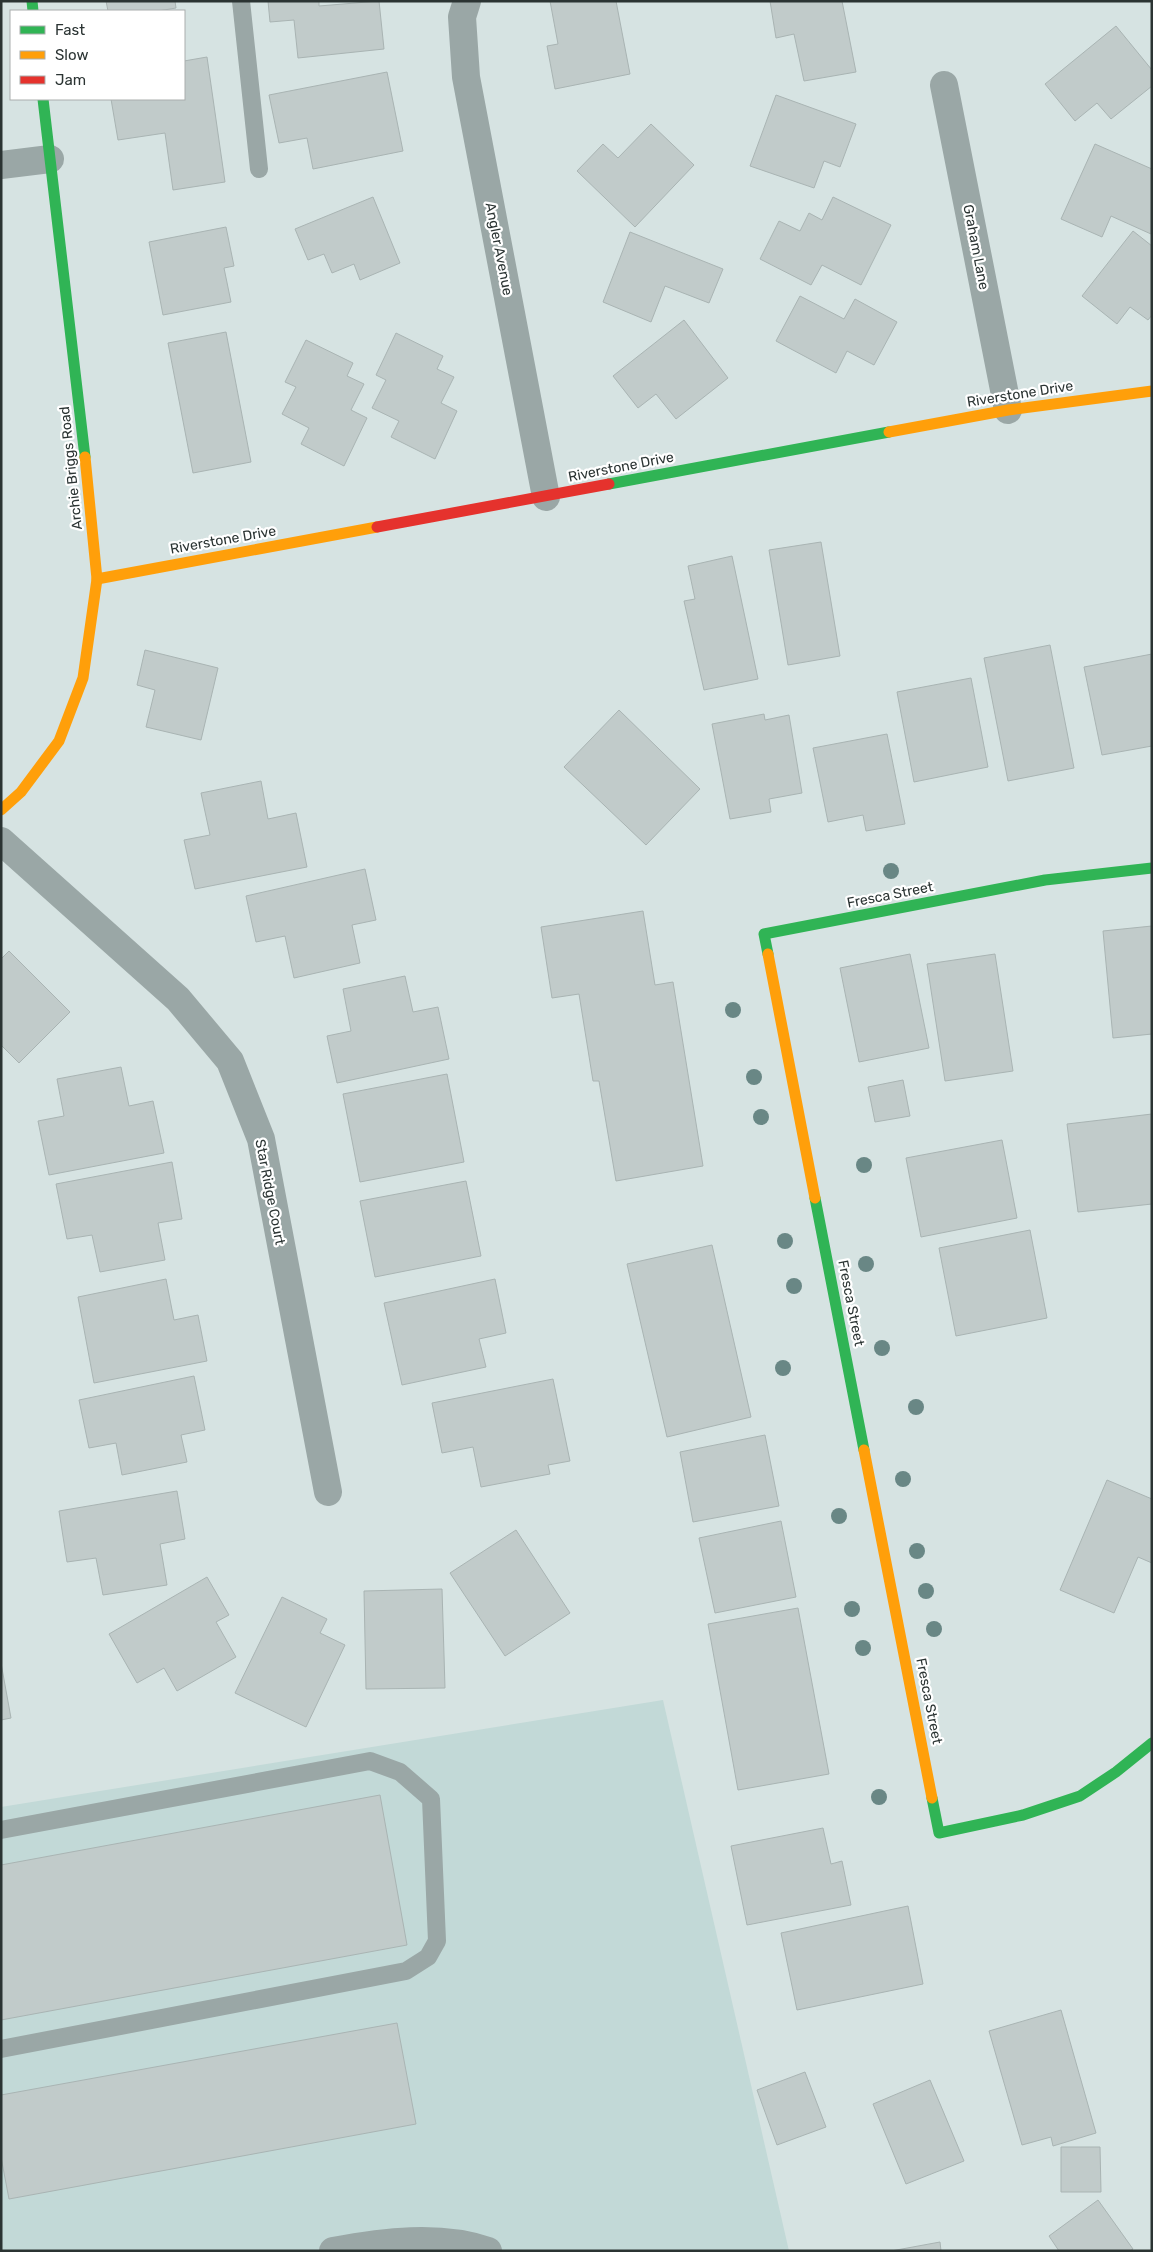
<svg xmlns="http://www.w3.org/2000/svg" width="1153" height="2252" viewBox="0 0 1153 2252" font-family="Rubik,sans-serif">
  <rect width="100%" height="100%" fill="#d6e3e2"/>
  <polygon fill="#c2d9d7" points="663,1700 789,2251 1,2251 1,1807"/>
  <g fill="#c1cbca" stroke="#a9b4b3">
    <polygon points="106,1 175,1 176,8 158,11 108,11"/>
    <polygon points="268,1 319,1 319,6 379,1 384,49 298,58 294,20 270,22"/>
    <polygon points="550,1 616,1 630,74 555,89 547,46 558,44"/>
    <polygon points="770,1 842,1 856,72 804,81 794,34 776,38"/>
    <polygon points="1116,26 1152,70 1152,86 1111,119 1097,103 1075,121 1045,84"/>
    <polygon points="207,57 225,182 173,190 165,133 118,140 111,99 184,99 184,61"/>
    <polygon points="387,72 403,151 313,169 307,138 279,143 269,95"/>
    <polygon points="776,95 856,124 840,167 824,161 814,188 750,166"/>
    <polygon points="651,124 694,165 635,227 577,171 603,144 618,158"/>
    <polygon points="1095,144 1152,169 1151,234 1111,216 1102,237 1061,219"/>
    <polygon points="373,197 400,263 360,280 354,264 332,273 324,254 308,260 295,229"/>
    <polygon points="833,197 891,225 861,285 822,265 811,285 760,259 779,221 800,231 809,213 822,220"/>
    <polygon points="226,227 234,266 224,268 231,302 163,315 149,242"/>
    <polygon points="1133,231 1152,246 1152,315 1148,320 1130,307 1117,324 1082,296"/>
    <polygon points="630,232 723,269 709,303 665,286 651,322 603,302"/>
    <polygon points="800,296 844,319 855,299 897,322 874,365 847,351 836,373 776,341"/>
    <polygon points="684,320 728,378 676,419 656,394 638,408 613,376"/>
    <polygon points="226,332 251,462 193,473 168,343"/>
    <polygon points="396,333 443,356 437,369 454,377 441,403 457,411 435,459 391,437 399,421 372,408 386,380 376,375"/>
    <polygon points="306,340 353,363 347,376 364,384 351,410 367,418 344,466 301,444 309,428 282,414 296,387 285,382"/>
    <polygon points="821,542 840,656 788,665 769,550"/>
    <polygon points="732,556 758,679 704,690 684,601 695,599 688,566"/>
    <polygon points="1050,645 1074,768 1008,781 984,658"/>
    <polygon points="145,650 218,668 201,740 146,727 155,690 137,685"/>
    <polygon points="1152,654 1152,746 1102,755 1084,667"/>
    <polygon points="971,678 988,767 914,782 897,692"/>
    <polygon points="619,710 700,789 646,845 564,767"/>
    <polygon points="764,714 765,720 789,715 802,793 769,799 771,812 730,819 712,724"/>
    <polygon points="887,734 905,824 866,831 863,815 828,822 813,748"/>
    <polygon points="261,781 268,819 296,813 307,867 195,889 184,840 210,835 201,793"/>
    <polygon points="365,869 376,920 352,925 360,963 294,978 285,936 256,942 246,896"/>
    <polygon points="643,911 655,985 673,982 703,1166 616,1181 599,1081 593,1081 579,994 552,998 541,927"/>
    <polygon points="1152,926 1152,1034 1113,1038 1103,931"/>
    <polygon points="9,951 70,1012 19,1063 1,1045 1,959"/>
    <polygon points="910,954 929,1048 859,1062 840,968"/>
    <polygon points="995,954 1013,1071 945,1081 927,964"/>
    <polygon points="405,976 413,1012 438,1007 449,1059 337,1083 327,1036 351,1031 343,989"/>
    <polygon points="121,1067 129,1106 153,1101 164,1153 49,1175 38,1121 64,1116 57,1079"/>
    <polygon points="447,1074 464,1162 360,1182 343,1094"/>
    <polygon points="903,1080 910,1116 875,1122 868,1087"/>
    <polygon points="1152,1114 1152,1204 1078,1212 1067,1124"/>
    <polygon points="1002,1140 1017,1218 921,1237 906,1158"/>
    <polygon points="172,1162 182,1219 158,1223 165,1260 100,1272 92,1235 67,1239 56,1184"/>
    <polygon points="466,1181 481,1256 375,1277 360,1201"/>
    <polygon points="1030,1230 1047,1318 956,1336 939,1248"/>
    <polygon points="712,1245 751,1417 667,1437 627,1264"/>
    <polygon points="166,1279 174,1320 198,1315 207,1361 94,1383 78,1297"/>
    <polygon points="495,1279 506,1333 479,1339 486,1367 402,1385 384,1303"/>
    <polygon points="194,1376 205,1430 181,1435 187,1462 122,1475 116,1443 89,1448 79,1400"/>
    <polygon points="553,1379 570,1461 548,1465 550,1474 481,1487 473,1447 442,1453 432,1403"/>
    <polygon points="765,1435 779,1506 693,1522 680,1452"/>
    <polygon points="1107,1480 1152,1499 1152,1563 1138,1557 1114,1613 1060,1590"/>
    <polygon points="177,1491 185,1539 160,1544 167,1585 103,1595 96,1558 67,1562 59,1511"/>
    <polygon points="781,1521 796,1597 715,1613 699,1538"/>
    <polygon points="516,1530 570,1613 505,1656 450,1573"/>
    <polygon points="207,1577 229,1615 216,1622 236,1657 177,1691 164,1668 137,1683 109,1634"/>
    <polygon points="442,1589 445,1688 366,1689 364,1591"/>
    <polygon points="282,1597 327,1619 320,1633 345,1645 306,1727 235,1693"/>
    <polygon points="798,1608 829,1774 738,1790 708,1624"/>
    <polygon points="1,1663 11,1718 1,1720"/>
    <polygon points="380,1795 407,1945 1,2020 1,1865"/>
    <polygon points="823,1828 831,1864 842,1861 851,1905 747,1925 731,1846"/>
    <polygon points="908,1906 923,1984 797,2010 781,1933"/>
    <polygon points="1061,2010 1096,2133 1053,2146 1051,2137 1022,2145 989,2031"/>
    <polygon points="397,2023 416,2124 9,2199 1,2157 1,2095"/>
    <polygon points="805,2072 826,2127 777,2145 757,2090"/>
    <polygon points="930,2080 964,2161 906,2184 873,2104"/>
    <polygon points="1061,2147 1100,2147 1101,2192 1061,2192"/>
    <polygon points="1098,2200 1133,2249 1130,2251 1059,2251 1049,2236"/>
    <polygon points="940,2242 941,2251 891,2251"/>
  </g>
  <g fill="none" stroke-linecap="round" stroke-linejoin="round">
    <g stroke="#9aa7a6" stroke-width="18">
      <polyline points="241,1 259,169"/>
      <polyline points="1,1830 370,1761 400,1772 431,1799 437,1941 428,1957 406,1971 1,2049"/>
    </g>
    <g stroke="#9aa7a6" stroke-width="28">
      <polyline points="467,1 462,17 466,77 546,497"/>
      <polyline points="944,85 1008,410"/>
      <polyline points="1,165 50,159"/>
      <polyline points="1,841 178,999 230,1061 261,1139 328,1492"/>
      <path d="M333,2251C382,2242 440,2234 488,2251"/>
    </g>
    <g stroke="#30b455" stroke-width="11">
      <polyline points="32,1 33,11"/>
      <polyline points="43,99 85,457"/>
      <polyline points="609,484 889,432"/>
      <polyline points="768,954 764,934 1045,880 1152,868"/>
      <polyline points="815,1198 864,1450"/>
      <polyline points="932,1798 939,1833 1023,1815 1080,1796 1116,1772 1152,1743"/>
    </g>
    <g stroke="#ff9f0a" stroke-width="11">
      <polyline points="889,432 1008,410 1152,391"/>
      <polyline points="97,579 377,527"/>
      <polyline points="1,810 21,792 59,741 83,678 97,579 85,457"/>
      <polyline points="768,954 815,1198"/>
      <polyline points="864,1450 932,1798"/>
    </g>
    <polyline stroke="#e5322d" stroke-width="11" points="377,527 609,484"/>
  </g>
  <g fill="#698785">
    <circle cx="891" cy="871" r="8"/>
    <circle cx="733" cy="1010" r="8"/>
    <circle cx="754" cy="1077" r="8"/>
    <circle cx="761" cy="1117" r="8"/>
    <circle cx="864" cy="1165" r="8"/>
    <circle cx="785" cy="1241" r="8"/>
    <circle cx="866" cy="1264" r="8"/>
    <circle cx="794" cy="1286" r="8"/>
    <circle cx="882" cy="1348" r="8"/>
    <circle cx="783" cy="1368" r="8"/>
    <circle cx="916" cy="1407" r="8"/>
    <circle cx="903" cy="1479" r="8"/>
    <circle cx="839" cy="1516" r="8"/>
    <circle cx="917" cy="1551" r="8"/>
    <circle cx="926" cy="1591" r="8"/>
    <circle cx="852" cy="1609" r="8"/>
    <circle cx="934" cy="1629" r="8"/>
    <circle cx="863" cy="1648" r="8"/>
    <circle cx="879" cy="1797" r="8"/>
  </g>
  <g text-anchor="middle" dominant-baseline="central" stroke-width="4.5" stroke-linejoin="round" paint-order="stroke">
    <g font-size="14" fill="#2b3433" stroke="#fff">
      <text transform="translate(976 247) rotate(79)">Graham Lane</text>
      <text transform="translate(499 249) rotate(79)">Angler Avenue</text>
      <text transform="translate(1020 394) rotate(-9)">Riverstone Drive</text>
      <text transform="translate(621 467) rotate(-11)">Riverstone Drive</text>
      <text transform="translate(71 468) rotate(-96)">Archie Briggs Road</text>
      <text transform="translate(223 540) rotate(-10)">Riverstone Drive</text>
      <text transform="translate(890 895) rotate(-11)">Fresca Street</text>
      <text transform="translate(270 1192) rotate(79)">Star Ridge Court</text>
      <text transform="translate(851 1303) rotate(79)">Fresca Street</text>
      <text transform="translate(929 1701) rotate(79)">Fresca Street</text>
    </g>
  </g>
  <rect width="1153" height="2252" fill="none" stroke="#2b3433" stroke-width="5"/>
  <rect x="10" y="10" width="175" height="90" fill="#ffffff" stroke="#aaaead"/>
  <rect x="20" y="26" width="25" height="8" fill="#30b455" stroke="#aaaead"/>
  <text x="55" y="35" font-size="15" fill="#2b3433">Fast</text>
  <rect x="20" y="51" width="25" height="8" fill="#ff9f0a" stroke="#aaaead"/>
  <text x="55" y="60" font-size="15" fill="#2b3433">Slow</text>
  <rect x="20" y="76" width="25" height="8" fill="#e5322d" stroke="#aaaead"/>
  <text x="55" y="85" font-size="15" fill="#2b3433">Jam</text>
</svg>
